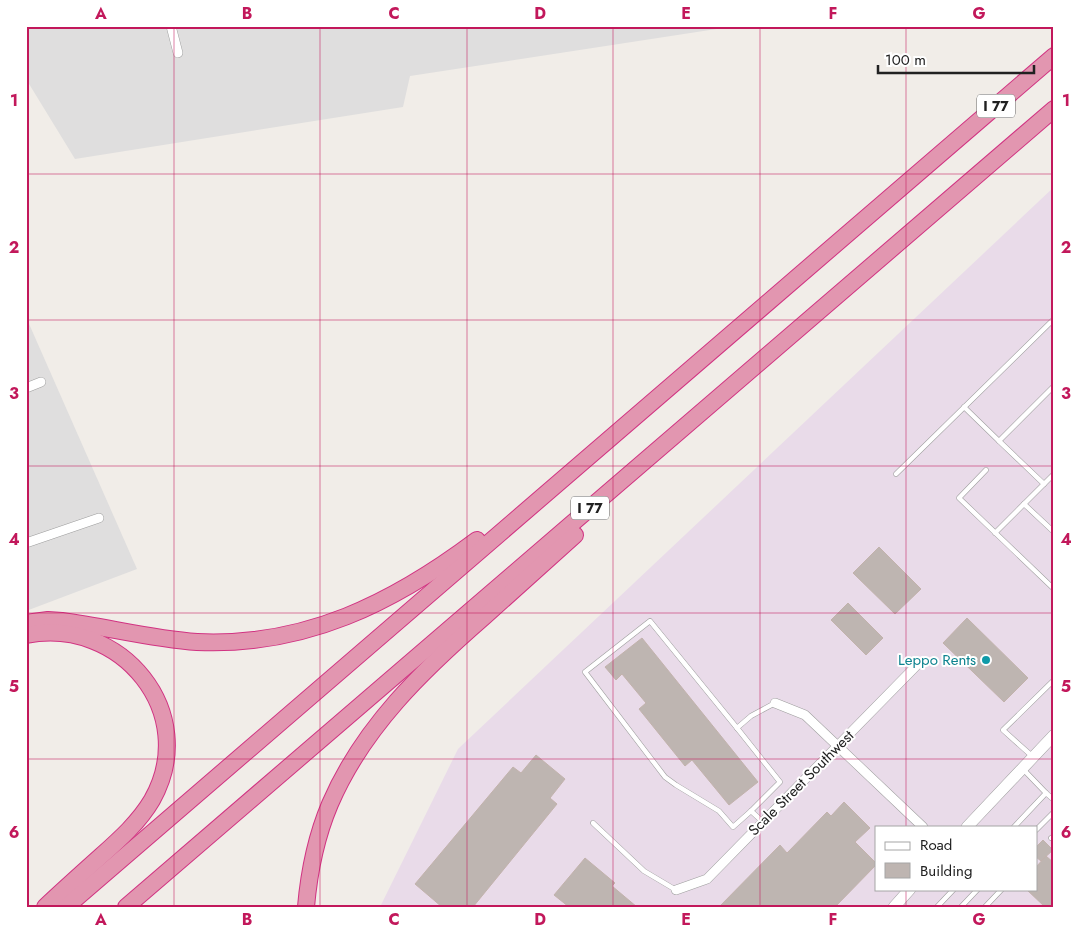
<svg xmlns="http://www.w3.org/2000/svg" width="1080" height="933" viewBox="0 0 1080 933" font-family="Jost,sans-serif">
  <rect width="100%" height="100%" fill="#f1ede8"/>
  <g fill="#dfdede">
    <polygon points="26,26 736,26 410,76 403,107 75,159 26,79"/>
    <polygon points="26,317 137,569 26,611"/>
  </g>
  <path fill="#e9dbe9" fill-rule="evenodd" d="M1054,187V907H380L458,749ZM876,827H1036V889H876Z"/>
  <g fill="#beb5b1" stroke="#c2b2ac">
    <polygon points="879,547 921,589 895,614 853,573"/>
    <polygon points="848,603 883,638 866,655 831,620"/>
    <polygon points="967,618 1028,678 1004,702 943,643"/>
    <polygon points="642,638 758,782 729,805 692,760 685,766 639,709 646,703 622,674 616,680 605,667"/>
    <polygon points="536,755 565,779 550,798 557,804 473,907 442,907 415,884 513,767 521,773"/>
    <polygon points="844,802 870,828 855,842 876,863 876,865 835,907 719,907 780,845 787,853 827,812 831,816"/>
    <polygon points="1043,840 1053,850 1041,861 1036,857 1036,847"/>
    <polygon points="1046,856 1054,863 1054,907 1045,907 1026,889 1036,889 1036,867"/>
    <polygon points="585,858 615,883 612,886 637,907 569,907 554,895"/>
  </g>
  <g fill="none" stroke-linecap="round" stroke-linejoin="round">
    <g stroke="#9e9e9e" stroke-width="5.5">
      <g id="service">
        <polyline points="964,407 999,441"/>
        <polyline points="986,470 959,498 1054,589"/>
        <polyline points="896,474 1054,319"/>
        <polyline points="1044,484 999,441 1054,386"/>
        <polyline points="1024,504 1054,532"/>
        <polyline points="995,533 1054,474"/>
        <polyline points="737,728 650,621 585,672 665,777 676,785 719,811 733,827 751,811"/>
        <polyline points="1032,756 1003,730 1054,680"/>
        <polyline points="1046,793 1054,800"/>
        <polyline points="763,822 751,811 780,782 737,728 751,716 775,703"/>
        <polyline points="593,823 644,871 676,890"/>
        <polyline points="1014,827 1046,793 1022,768"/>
        <polyline points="1036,830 1054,812"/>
        <polyline points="1051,838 1054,836"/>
        <polyline points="937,907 954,889"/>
        <polyline points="961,907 978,889"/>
        <polyline points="985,907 1002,889"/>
      </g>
    </g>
    <g stroke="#9e9e9e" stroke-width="10">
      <g id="minor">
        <polyline points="171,26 178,53"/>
        <polyline points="26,388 41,382"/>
        <polyline points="26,543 99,518"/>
        <polyline points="775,703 805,715 923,827"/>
        <polyline points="676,890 707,879 917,665"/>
      </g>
    </g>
    <g stroke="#9e9e9e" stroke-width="12">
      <g id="tertiary">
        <polyline points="967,827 1054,735"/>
        <polyline points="894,907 910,889"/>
      </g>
    </g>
    <g stroke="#d13382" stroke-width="18">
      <g id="motorway">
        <path d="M26,623L48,620L62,621C107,627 152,639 197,642C305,647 393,603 477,540"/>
        <path d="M26,635C121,616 201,713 152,800C139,822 120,839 101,856C82,873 63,890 45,907"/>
        <polyline points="66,907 1054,56"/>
        <polyline points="126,907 1054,109"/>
        <path d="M306,907C309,872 316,837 330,804C363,727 423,670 485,616C515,589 545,562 575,535"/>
      </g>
    </g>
    <use href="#service" stroke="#fff" stroke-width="4.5"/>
    <use href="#minor" stroke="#fff" stroke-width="9"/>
    <use href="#tertiary" stroke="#fff" stroke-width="11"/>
    <use href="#motorway" stroke="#e296b0" stroke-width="16"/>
  </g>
  <path fill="none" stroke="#c2185b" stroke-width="1" stroke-opacity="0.55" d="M174,26V907M320,26V907M467,26V907M613,26V907M760,26V907M906,26V827M26,174H1054M26,320H1054M26,466H1054M26,613H1054M26,759H1054M906,889V907"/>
  <circle fill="#0f9aa8" stroke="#fff" stroke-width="2" cx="986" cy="660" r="5"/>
  <g text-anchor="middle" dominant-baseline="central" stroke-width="4" stroke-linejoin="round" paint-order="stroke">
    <g fill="#fff" stroke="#646464" stroke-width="1">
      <rect x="977" y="94.5" width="38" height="23" rx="4"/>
      <rect x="571" y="496.5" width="38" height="23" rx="4"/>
    </g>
    <g font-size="14" font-weight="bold" fill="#212121">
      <text x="996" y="106">I 77</text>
      <text x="590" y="508">I 77</text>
    </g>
    <g font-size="15" fill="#0d838f" stroke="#fff" text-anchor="end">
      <text x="976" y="660">Leppo Rents</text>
    </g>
    <g font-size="15" fill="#212121" stroke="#fff">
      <text transform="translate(801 783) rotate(-45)">Scale Street Southwest</text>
    </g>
  </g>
  <rect width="1080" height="933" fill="none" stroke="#ffffff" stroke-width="55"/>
  <rect x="875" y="826" width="162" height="65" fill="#ffffff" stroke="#a6a6a6"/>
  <rect x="885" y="842" width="25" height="8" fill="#ffffff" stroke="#a6a6a6"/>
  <text x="920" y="850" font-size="15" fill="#212121">Road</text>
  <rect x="885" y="863" width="25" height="15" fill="#beb5b1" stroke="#a6a6a6"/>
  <text x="920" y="876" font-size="15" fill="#212121">Building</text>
  <path d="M878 65v8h156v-8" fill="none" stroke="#212121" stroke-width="2.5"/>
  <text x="885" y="65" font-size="15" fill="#212121" stroke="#ffffff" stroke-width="4" paint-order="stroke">100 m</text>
  <rect x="28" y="28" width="1024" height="878" fill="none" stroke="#c2185b" stroke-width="2"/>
  <g font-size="16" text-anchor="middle" font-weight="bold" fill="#c2185b">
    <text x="101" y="19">A</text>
    <text x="247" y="19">B</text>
    <text x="394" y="19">C</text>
    <text x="540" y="19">D</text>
    <text x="686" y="19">E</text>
    <text x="833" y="19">F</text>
    <text x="979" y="19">G</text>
    <text x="14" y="106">1</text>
    <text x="1066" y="106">1</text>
    <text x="14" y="253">2</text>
    <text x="1066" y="253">2</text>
    <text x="14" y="399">3</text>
    <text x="1066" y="399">3</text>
    <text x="14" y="545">4</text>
    <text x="1066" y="545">4</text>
    <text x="14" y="692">5</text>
    <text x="1066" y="692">5</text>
    <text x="14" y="838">6</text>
    <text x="1066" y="838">6</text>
    <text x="101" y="925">A</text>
    <text x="247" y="925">B</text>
    <text x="394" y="925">C</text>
    <text x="540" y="925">D</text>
    <text x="686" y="925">E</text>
    <text x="833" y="925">F</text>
    <text x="979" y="925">G</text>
  </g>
</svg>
